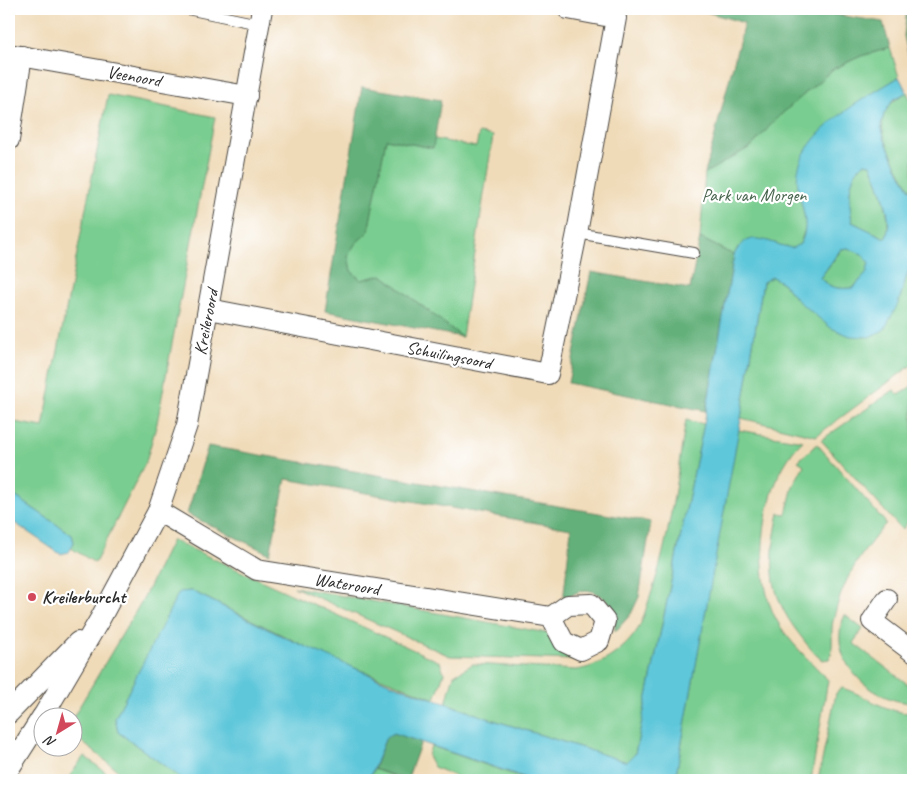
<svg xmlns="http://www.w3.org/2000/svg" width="922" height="789" viewBox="0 0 922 789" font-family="Caveat,sans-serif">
  <rect width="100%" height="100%" fill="#fff"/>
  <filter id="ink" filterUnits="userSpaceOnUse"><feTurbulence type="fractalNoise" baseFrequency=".02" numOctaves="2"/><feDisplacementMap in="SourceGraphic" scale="10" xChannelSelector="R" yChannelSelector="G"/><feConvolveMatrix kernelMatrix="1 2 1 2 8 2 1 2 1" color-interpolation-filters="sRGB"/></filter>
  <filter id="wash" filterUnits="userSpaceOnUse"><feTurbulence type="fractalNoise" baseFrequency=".0096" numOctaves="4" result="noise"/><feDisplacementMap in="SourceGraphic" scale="20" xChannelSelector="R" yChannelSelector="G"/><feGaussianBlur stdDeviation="1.12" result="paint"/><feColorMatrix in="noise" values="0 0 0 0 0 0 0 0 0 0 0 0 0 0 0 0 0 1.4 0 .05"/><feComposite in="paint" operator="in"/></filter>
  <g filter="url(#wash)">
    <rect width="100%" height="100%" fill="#f0dbb9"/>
    <g fill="#7acd90" stroke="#527c5e">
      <polygon points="890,48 899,77 854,105 803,207 806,226 800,244 792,249 768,241 738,247 734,255 700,238 705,173 752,146 777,118 833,69 861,56"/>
      <path d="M907,92L913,106V194C905,180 897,167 891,153C877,123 878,109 907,92Z"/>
      <polygon points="108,95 215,117 157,423 146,462 95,563 71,548 74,542 72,535 9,492 9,421 43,427"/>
      <polygon points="479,133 493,136 462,337 382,275 361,280 351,271 348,256 355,244 368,231 386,139 432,148 434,139 476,147"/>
      <path d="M864,163L871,164C878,182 895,221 885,238L852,222C849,200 846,179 864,163Z"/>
      <path d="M848,248L862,254L869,263L866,274L853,288C839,289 831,289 820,278L842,249Z"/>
      <polygon points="913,257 913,364 816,436 741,418 763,282 772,277 783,283 797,300 898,304"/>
      <polygon points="913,385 913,515 902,530 821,440 894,390 899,395"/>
      <path d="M686,420L704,424L635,754L627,762L490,719L446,703L454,675L473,664L576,670C599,667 622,652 636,632C643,622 646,608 650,597C670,540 676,479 686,420Z"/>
      <path d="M738,430L803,441C762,478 751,572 776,619C789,643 810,660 828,680L811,780H675Z"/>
      <path d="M817,444L886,523C858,559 844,575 833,621C830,633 835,647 829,659L822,660C813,653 806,643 799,634C767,593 769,561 779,513L786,514L793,486L804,465L798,461Z"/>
      <polygon points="172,540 440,662 444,673 435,699 329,658 192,591 180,592 115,718 118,732 184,780 130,780 73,735 72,719 143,599"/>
      <polygon points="294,587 547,633 558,649 575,660 450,656"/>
      <path d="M845,615L863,629L853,643L913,688V703C871,702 824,659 845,615Z"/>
      <path d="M842,688C866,695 887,714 913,713V780H818L836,693Z"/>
      <polygon points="431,746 518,776 532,780 463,780 434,767 428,756"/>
      <polygon points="84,756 116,780 67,780"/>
      <polygon points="374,769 402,780 369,780"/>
    </g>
    <g fill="#63b07a" stroke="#476e52">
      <polygon points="697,9 799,9 883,22 890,48 861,56 833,69 777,118 752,146 705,173 744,23"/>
      <polygon points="907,9 913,9 913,67 911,68 904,36"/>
      <polygon points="362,87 441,100 433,148 386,139 368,232 355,244 348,256 351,271 361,280 382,275 462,337 325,311"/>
      <polygon points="700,238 734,255 706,411 568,383 591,272 690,289"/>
      <path d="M208,446L651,522L639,597L631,614L615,632L614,608C596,589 584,583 563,602L571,529L286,479L270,554L187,514Z"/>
      <polygon points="394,733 421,742 407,780 374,769 386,737"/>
    </g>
    <g fill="#5ec7da" stroke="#447982" fill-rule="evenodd">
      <path d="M899,77L907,92L893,100L884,114L881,125L884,138L900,173L913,194V257L898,304L884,330L869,337L850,336L831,328L797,300L783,283L772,277L763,282L741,418L675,780H532L394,733L386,737L369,780H184L118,732L115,718L179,592L192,591L284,637L391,684L490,719L627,762L635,754L704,424L734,255C748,226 769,244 792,248L800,244C811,225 801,207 798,188C789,137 864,99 899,77ZM864,163L871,164C878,182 896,221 885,238L852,222C849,200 846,179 864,163ZM848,248L862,254L869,263L866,274L853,288C839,289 830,289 820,278L841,249Z"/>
      <polygon points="9,492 72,535 74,542 69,552 60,554 9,519"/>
    </g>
  </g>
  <g filter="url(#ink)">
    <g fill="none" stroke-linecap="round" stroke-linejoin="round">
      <g stroke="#494540" stroke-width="12">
        <g id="service">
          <polyline points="187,9 259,24"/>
          <polyline points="577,233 694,253"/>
        </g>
      </g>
      <g stroke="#494540" stroke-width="22">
        <g id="minor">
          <polyline points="9,54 247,96"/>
          <polyline points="9,140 22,56"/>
          <polyline points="209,309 548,374 577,233 616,18 568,9"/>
          <polyline points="158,511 257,570 551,617 564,642 581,650 599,641 605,621 591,604 568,605 551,617"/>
          <polyline points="887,599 872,621 913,652"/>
          <polyline points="9,713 78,642"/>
          <polyline points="43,716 100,619 158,511 187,425 262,9"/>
          <polyline points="9,769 42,717"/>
        </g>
      </g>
      <use href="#service" stroke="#fff" stroke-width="10"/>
      <use href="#minor" stroke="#fff" stroke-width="20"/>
    </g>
  </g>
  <circle fill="#d1495b" stroke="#fff" stroke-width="2" cx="32" cy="597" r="5"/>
  <g text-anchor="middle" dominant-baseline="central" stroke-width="4.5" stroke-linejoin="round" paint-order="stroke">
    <g font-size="18" fill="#2b2b2b" stroke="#fff">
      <text transform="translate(134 76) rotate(10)">Veenoord</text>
      <text transform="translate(206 322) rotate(-79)">Kreileroord</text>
      <text transform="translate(449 355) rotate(11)">Schuilingsoord</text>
      <text transform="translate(347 584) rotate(9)">Wateroord</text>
    </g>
    <g font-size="18" fill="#47644e" stroke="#fff">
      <text x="754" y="195">Park van Morgen</text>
    </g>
    <g font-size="18" font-weight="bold" fill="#2b2b2b" stroke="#fff" text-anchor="start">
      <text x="42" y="597">Kreilerburcht</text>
    </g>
  </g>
  <rect width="922" height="789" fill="none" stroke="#fff" stroke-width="30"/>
  <g transform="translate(58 732) rotate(217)"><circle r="24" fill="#ffffff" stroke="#aaaaaa"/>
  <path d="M0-4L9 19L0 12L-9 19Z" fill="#d1495b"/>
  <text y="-8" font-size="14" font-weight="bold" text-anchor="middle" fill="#2b2b2b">N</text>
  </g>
</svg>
